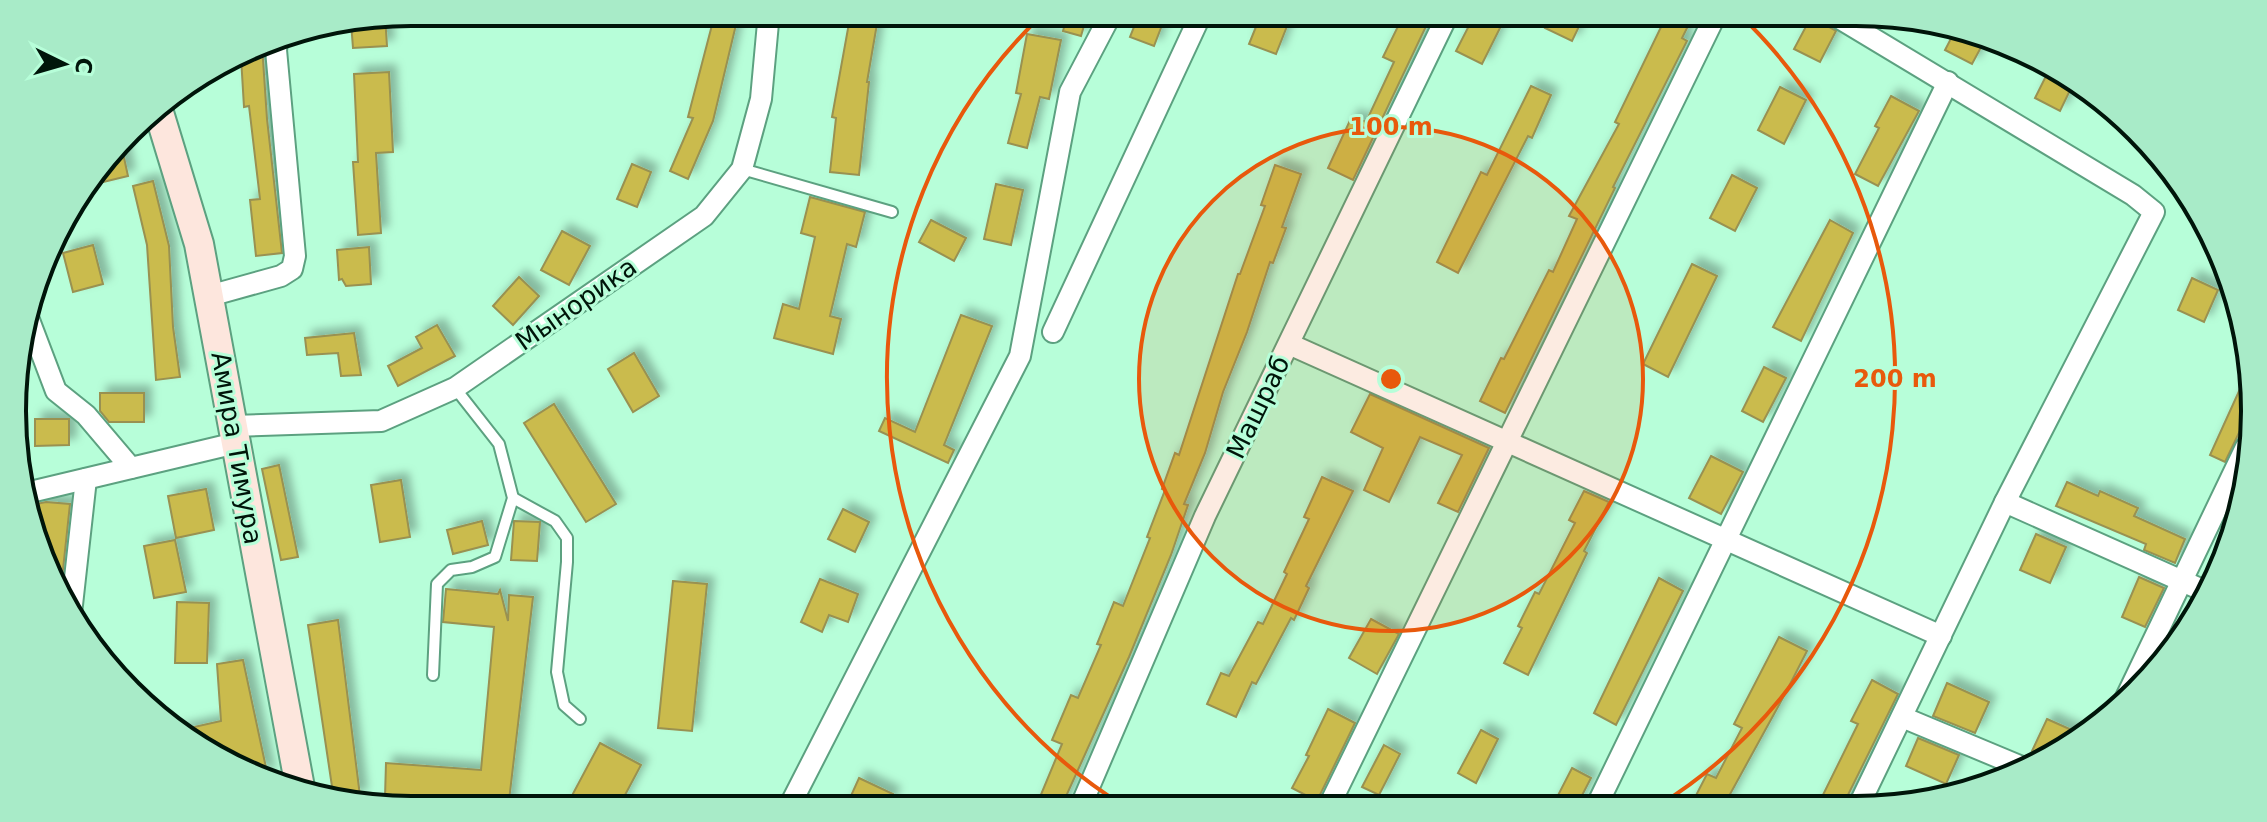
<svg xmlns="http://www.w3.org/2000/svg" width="2267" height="822" viewBox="0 0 2267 822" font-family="'DejaVu Sans',sans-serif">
  <defs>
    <filter id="shadow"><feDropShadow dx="7" dy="-7" stdDeviation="4" flood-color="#0004"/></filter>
  </defs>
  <rect width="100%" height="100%" fill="#b7fed9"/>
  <g fill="#cabb4d" stroke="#999151" stroke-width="2" filter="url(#shadow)">
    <polygon points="709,12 739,12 713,121 688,179 670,171 693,118 688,117 712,25 707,24"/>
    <polygon points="851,12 879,12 867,82 869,82 859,175 830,172 836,118 832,117"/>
    <polygon points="1068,12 1088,12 1081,36 1063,31"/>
    <polygon points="1140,12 1167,12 1154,46 1130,37"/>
    <polygon points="1262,12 1281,12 1291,16 1276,54 1249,44"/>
    <polygon points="1405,12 1413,12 1429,20 1353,180 1328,168 1352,116 1366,122 1394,62 1383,57"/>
    <polygon points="1476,12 1497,12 1506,16 1482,64 1456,51"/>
    <polygon points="1552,12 1586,12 1572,41 1545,28"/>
    <polygon points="1641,12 1695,12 1682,38 1687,41 1613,187 1615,188 1505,413 1480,401 1501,358 1504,359 1549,270 1553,272 1577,219 1569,216 1619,124 1615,122 1663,23"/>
    <polygon points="385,16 387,46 353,48 351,22"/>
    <polygon points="1811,17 1836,31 1820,62 1794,49"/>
    <polygon points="1958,25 1986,38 1972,64 1945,50"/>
    <polygon points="1027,34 1061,40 1049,99 1040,97 1027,148 1008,143 1021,94 1016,93"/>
    <polygon points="262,45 267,119 282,253 256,256 250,200 260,199 249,106 244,107 241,57"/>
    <polygon points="2049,70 2074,82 2060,111 2035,98"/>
    <polygon points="389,72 393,152 376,153 381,233 358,235 353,162 358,162 354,74"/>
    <polygon points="1531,86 1551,95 1532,138 1528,136 1458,273 1437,262 1481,172 1487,175"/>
    <polygon points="1780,87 1806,100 1784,144 1758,130"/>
    <polygon points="1891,96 1919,111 1878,186 1855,174 1879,128 1875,126"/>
    <polygon points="121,144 128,176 99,183 97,173"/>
    <polygon points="632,164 651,172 637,207 617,199"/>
    <polygon points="1275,165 1301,174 1282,227 1286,228 1273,263 1270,262 1247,332 1223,392 1205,453 1184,504 1188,505 1171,555 1129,657 1063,803 1059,808 1035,809 1062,744 1052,740 1071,695 1078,698 1101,645 1097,644 1114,602 1123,606 1150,538 1147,537 1165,490 1162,489 1175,453 1179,455 1238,274 1240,274 1265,206 1261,205"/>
    <polygon points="1732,175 1757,188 1735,231 1710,218"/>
    <polygon points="153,181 169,246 173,327 180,377 156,380 147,245 133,186"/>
    <polygon points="996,184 1023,190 1011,245 984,239"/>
    <polygon points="810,197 865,212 856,247 847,244 830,316 841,319 833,354 774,338 783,304 799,309 815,237 801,233"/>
    <polygon points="931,220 966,238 954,261 919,242"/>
    <polygon points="1830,220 1853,233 1801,341 1773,327"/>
    <polygon points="562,231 590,246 569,285 541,270"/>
    <polygon points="93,245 103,284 73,292 63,253"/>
    <polygon points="369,247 371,284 346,286 342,279 339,280 337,250"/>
    <polygon points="1692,264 1717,276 1668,377 1643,364"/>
    <polygon points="519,277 539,296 513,325 493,306"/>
    <polygon points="2192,278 2218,290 2204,322 2178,310"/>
    <polygon points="961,315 992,326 944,445 954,450 948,463 879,431 885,418 915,432"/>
    <polygon points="437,325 455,356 398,386 388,366 422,348 416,337"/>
    <polygon points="354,333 361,375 341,376 338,353 307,355 305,338"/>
    <polygon points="634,353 659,396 633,412 608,369"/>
    <polygon points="1764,367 1786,378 1763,422 1742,411"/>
    <polygon points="2250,367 2248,414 2225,462 2210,455"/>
    <polygon points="100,393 144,393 144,422 109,422 100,411"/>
    <polygon points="1370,394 1489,448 1458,512 1438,503 1462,455 1420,437 1389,502 1364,490 1383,448 1351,432"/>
    <polygon points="554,404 616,504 586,522 524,423"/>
    <polygon points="35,419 69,419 69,445 35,446"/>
    <polygon points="1711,456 1743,472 1721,514 1689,498"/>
    <polygon points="279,465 298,557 281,560 262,469"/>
    <polygon points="1322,477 1353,491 1306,586 1309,588 1294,620 1291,618 1256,684 1252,682 1236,717 1207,704 1221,673 1229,676 1258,622 1263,624 1287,574 1284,572 1309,519 1304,517"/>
    <polygon points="401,480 410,537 380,542 371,485"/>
    <polygon points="2067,482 2098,496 2100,491 2138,508 2134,516 2185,539 2175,563 2144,550 2146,544 2056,506"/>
    <polygon points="206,489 214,530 176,538 168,496"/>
    <polygon points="1584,491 1609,502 1584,551 1587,553 1528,675 1504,663 1522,628 1518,626 1535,592 1539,594 1575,523 1569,520"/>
    <polygon points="46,502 70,504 61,588 34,523 36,504"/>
    <polygon points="843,509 869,522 855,552 828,539"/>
    <polygon points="482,521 488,545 453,554 447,530"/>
    <polygon points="514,521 540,522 537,561 511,560"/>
    <polygon points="2036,534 2066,547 2050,583 2020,570"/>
    <polygon points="175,540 186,592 154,598 144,546"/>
    <polygon points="2139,577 2164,588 2145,627 2122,617"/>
    <polygon points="1659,578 1683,591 1616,725 1594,713"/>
    <polygon points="820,579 858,594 848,622 829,615 822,632 801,622"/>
    <polygon points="673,581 707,584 692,731 658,728"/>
    <polygon points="446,589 498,594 500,590 508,621 509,595 533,597 508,809 385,797 386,763 481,770 494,627 443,622"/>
    <polygon points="177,602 209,603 207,663 175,663"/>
    <polygon points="1371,619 1399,634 1377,674 1349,658"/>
    <polygon points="338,620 360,796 334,800 308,625"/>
    <polygon points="1779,637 1807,651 1785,694 1723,807 1690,807 1707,774 1716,778 1742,728 1734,724"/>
    <polygon points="243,660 268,777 176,731 221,721 217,664"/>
    <polygon points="1872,680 1898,694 1842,807 1817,807 1858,724 1851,721"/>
    <polygon points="1947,683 1989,702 1975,733 1933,716"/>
    <polygon points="1328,709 1355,723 1317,801 1292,788 1309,756 1306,755"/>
    <polygon points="2047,719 2083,735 2048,758 2032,751"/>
    <polygon points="1481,730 1498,739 1476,783 1458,773"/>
    <polygon points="1918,738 1959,755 1946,784 1906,766"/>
    <polygon points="600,743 641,765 617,810 581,810 568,803"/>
    <polygon points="1384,745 1400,754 1379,795 1362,787"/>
    <polygon points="1572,768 1591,778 1576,807 1552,807"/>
    <polygon points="859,778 893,794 886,809 845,809"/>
  </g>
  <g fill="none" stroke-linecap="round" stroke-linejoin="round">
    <g stroke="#5ca180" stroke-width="14">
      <g id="lane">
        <polyline points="742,169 892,212"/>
        <polyline points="513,498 555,521 567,538 567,562 557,672 564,705 580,719"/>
        <polyline points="433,675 437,584 451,570 472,567 495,557 513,498 499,444 455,388"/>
      </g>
    </g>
    <g stroke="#5ca180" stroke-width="24">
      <g id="street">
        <polyline points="1829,12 2133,195 2154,212 2005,502 1858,807"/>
        <polyline points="209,296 281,276 292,269 295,256 276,50 278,36"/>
        <polyline points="29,320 56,391 86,415 131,468"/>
        <polyline points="1053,332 1202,12"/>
        <polyline points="1289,344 1941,636"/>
        <polyline points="233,426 381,421 455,388 704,216 742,169 761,99 769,12"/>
        <polyline points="22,494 236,443"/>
        <polyline points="2005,502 2209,593"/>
        <polyline points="71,614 86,479"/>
        <polyline points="2120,710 2246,447"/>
        <polyline points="1902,717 2029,770"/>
        <polyline points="1596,807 1948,82"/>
        <polyline points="1080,808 1205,516 1449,12"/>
        <polyline points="1328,808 1717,12"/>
        <polyline points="788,809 1020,356 1070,92 1112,12"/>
      </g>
    </g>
    <g stroke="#5ca180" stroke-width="32">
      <polyline id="secondary" points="157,106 199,244 301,793"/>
    </g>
    <use href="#lane" stroke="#fff" stroke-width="10"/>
    <use href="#street" stroke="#fff" stroke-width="20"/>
    <use href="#secondary" stroke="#fde6dd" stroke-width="28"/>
  </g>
  <circle cx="1391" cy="379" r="252" fill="#e8590c" fill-opacity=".12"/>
  <g fill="none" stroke="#e8590c" stroke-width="4">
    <circle cx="1391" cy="379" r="252"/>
    <path d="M1124 806A504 504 0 0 1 1044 13M1738 13A504 504 0 0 1 1658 806"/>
  </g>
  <g text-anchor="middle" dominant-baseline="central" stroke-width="6" stroke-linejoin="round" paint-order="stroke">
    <g font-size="26" fill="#00150a" stroke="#b7fed9">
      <text transform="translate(576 304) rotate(-35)">Мынорика</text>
      <text transform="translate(1258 407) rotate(-64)">Машраб</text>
      <text transform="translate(237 448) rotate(80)">Амира Тимура</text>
    </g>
  </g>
  <path d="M0 0H2267V822H0ZM411 26H1856A385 385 0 0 1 2241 411V411A385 385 0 0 1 1856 796H411A385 385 0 0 1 26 411V411A385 385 0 0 1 411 26Z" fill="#a8ebc8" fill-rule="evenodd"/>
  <path fill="none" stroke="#00150a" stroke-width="4" d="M411 26H1856A385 385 0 0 1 2241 411V411A385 385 0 0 1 1856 796H411A385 385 0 0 1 26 411V411A385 385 0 0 1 411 26Z"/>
  <circle cx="1391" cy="379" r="12" fill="#e8590c" stroke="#b7fed9" stroke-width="4"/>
  <g font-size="24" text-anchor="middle" font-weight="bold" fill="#e8590c" stroke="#b7fed9" stroke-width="6" stroke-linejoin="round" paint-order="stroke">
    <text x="1391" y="135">100 m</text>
    <text x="1895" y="387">200 m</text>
  </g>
  <g transform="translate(64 64) rotate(95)" stroke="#b7fed9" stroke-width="6" paint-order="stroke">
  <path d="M0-6L14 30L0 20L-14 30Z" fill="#00150a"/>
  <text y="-12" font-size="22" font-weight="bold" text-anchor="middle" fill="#00150a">С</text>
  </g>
</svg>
